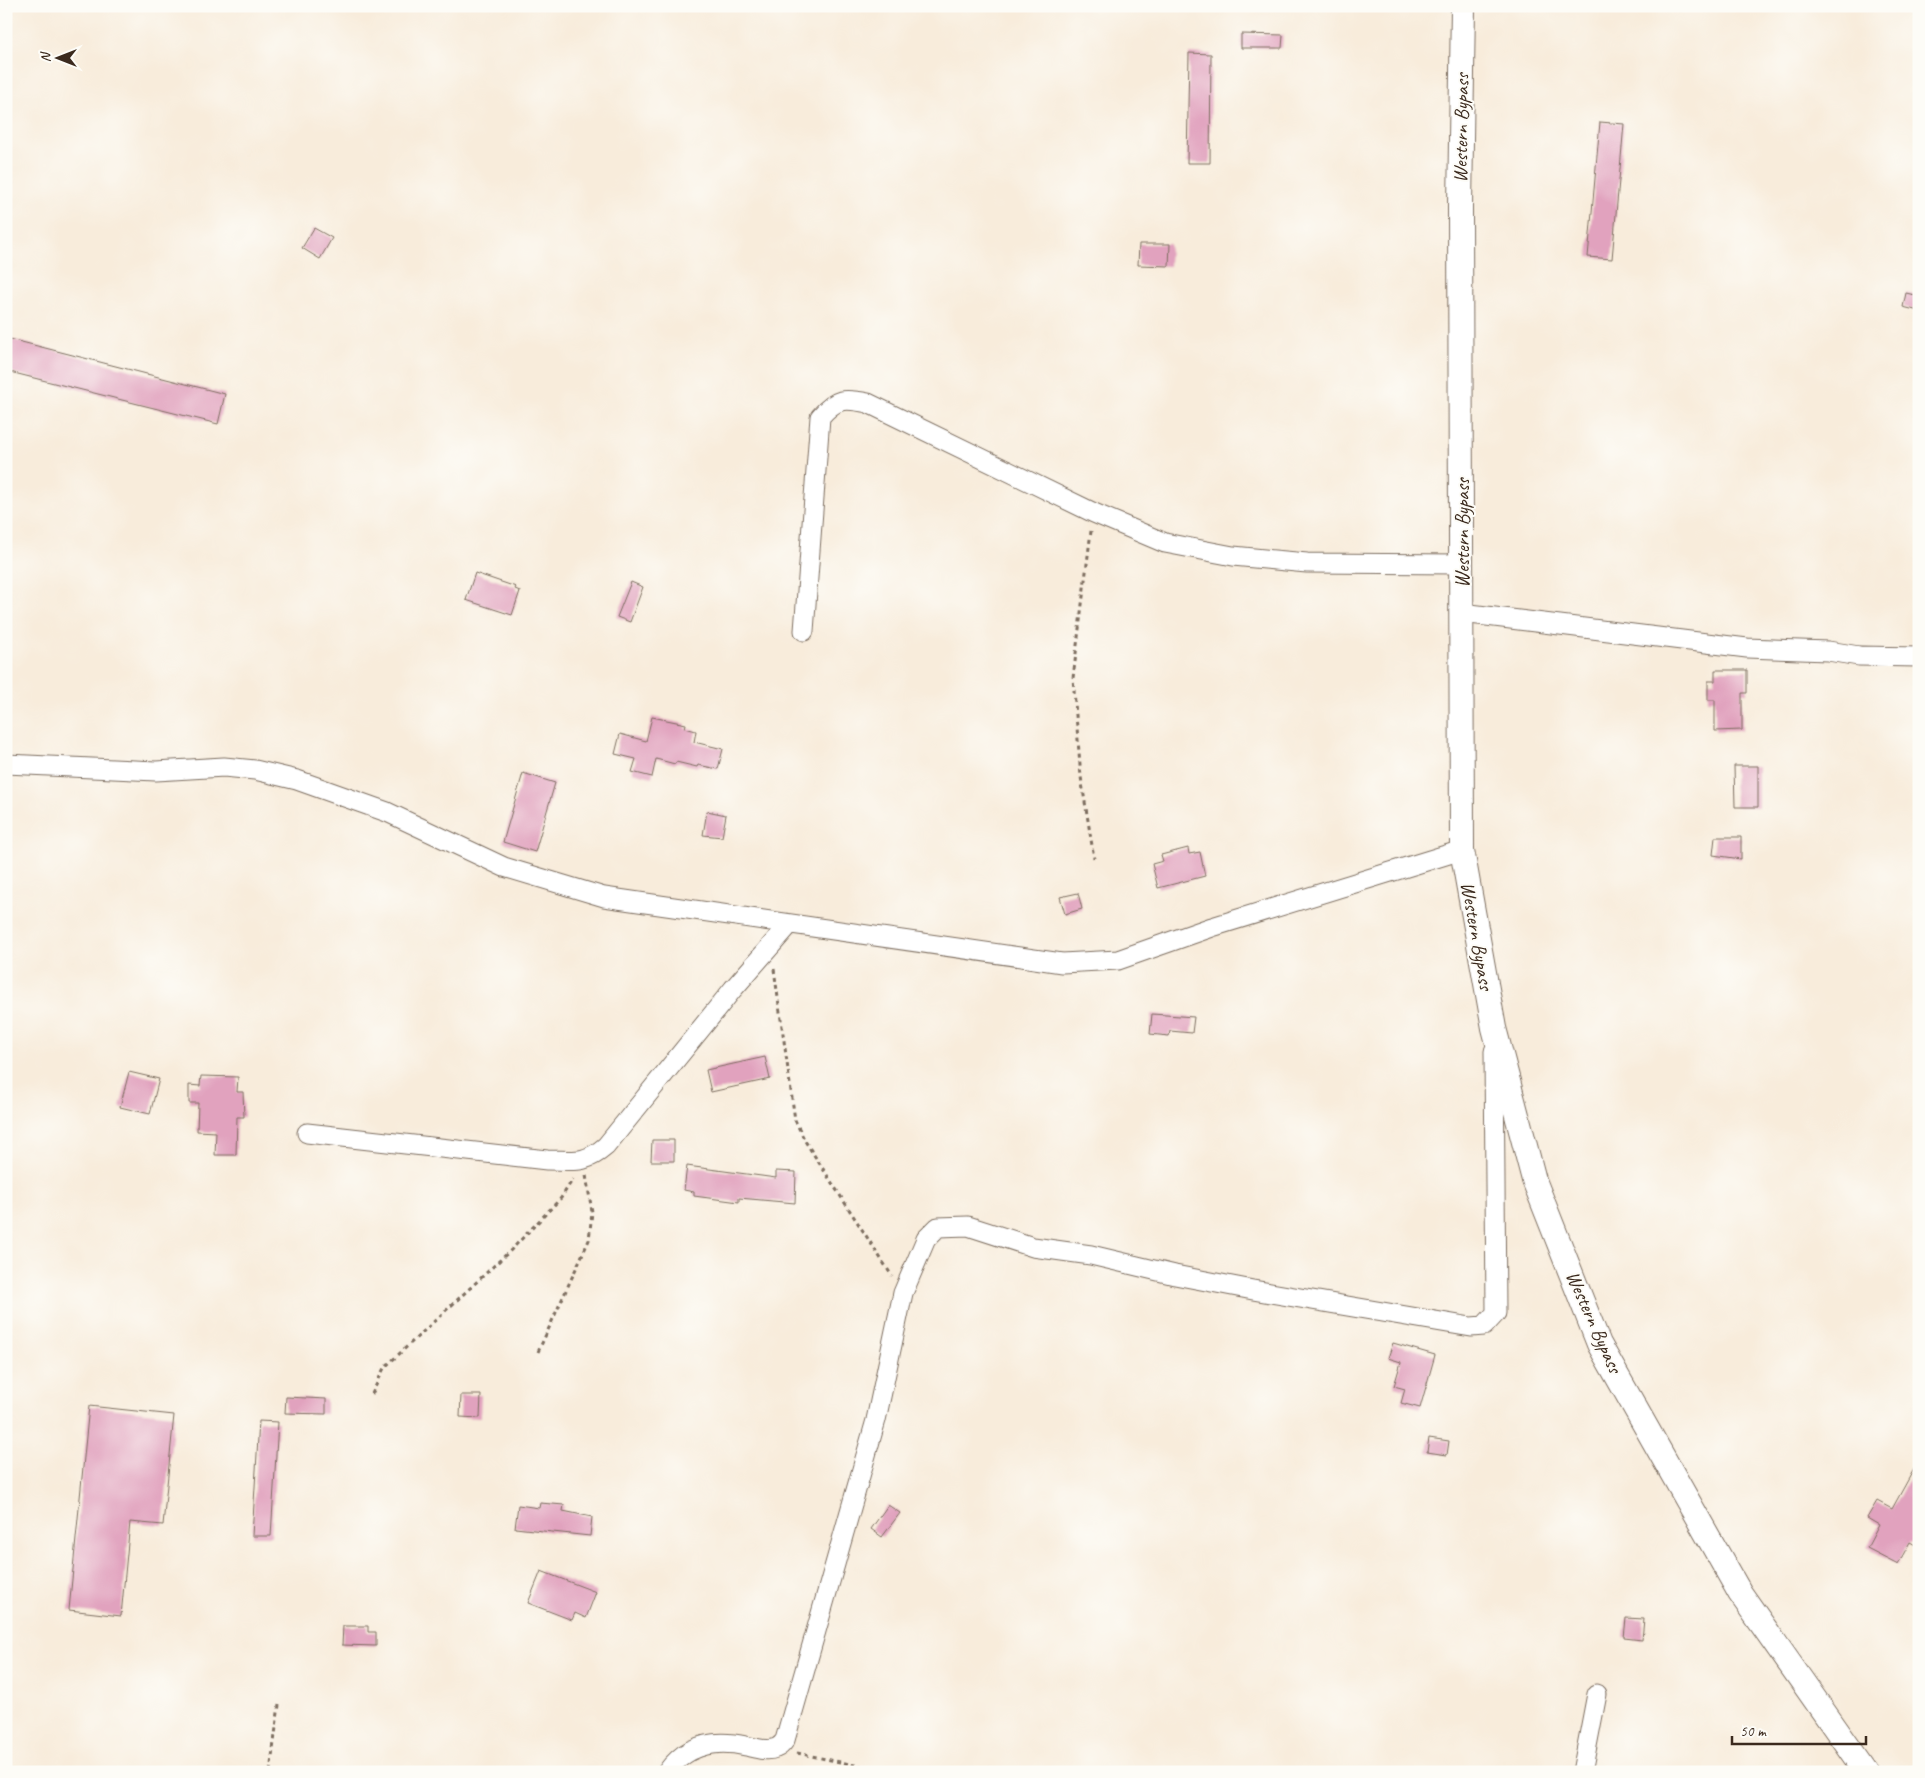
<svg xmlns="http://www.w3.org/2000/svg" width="1925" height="1778" viewBox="0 0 1925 1778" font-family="Caveat,sans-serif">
  <rect width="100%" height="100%" fill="#fdfcf7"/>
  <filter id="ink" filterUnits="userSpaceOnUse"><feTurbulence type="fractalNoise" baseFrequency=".02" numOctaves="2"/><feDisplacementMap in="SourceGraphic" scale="10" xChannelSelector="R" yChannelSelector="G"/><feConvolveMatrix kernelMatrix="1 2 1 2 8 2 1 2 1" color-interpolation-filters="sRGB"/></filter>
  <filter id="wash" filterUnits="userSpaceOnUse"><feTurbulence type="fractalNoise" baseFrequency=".0096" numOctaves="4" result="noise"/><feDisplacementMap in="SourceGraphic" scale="20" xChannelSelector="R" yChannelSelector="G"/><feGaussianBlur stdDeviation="1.12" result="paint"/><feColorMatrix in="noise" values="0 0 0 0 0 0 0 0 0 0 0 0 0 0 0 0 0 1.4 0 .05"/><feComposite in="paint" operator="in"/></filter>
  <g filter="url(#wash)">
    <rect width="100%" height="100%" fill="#f8ecdb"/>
    <g id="blocks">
      <g fill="#e1a2be">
        <polygon points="1241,34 1283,35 1282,48 1241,48"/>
        <polygon points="1189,53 1211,54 1210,163 1187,163"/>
        <polygon points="1600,122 1624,124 1612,259 1588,257"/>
        <polygon points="314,228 332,238 320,259 302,248"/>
        <polygon points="1139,244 1170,244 1169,266 1138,265"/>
        <polygon points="1906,293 1919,296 1919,311 1903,307"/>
        <polygon points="6,338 225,394 218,424 6,371"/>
        <polygon points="475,573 516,587 515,589 520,591 512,615 466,600"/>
        <polygon points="631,582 643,587 630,622 617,617"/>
        <polygon points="1715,670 1747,670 1747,693 1742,693 1742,730 1715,731 1715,700 1708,700 1708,681 1715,681"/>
        <polygon points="652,717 686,724 685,728 696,731 694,742 723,749 718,769 698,765 697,767 676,762 675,764 656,759 652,777 632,772 636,759 615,754 620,734 646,741"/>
        <polygon points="1734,766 1758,766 1758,807 1735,807"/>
        <polygon points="523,773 555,783 535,852 503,842"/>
        <polygon points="707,811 726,815 722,837 703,835"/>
        <polygon points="1715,837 1741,837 1741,859 1713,855"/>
        <polygon points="1188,848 1189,854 1200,852 1205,876 1158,888 1152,864 1163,861 1161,855"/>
        <polygon points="1078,893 1082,909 1065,914 1060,897"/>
        <polygon points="1152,1014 1194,1017 1192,1033 1170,1031 1169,1036 1150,1034"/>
        <polygon points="765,1057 770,1079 711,1092 706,1070"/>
        <polygon points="129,1072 159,1079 150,1114 120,1107"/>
        <polygon points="201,1076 238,1077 237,1092 243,1092 244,1117 237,1117 236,1155 215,1155 216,1132 197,1131 198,1103 189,1103 189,1085 200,1086"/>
        <polygon points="652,1140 674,1140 674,1161 651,1161"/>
        <polygon points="687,1166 776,1178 776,1171 796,1172 795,1203 739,1198 739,1202 694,1196 694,1192 684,1190"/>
        <polygon points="1393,1343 1435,1355 1420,1408 1401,1403 1405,1389 1394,1386 1401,1362 1388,1358"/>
        <polygon points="461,1395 481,1395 480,1418 460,1417"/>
        <polygon points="286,1397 326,1399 326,1414 285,1413"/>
        <polygon points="89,1406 174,1415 163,1525 130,1522 121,1616 69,1610"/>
        <polygon points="259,1421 278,1422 271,1536 252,1536"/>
        <polygon points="1429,1438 1449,1441 1447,1455 1427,1452"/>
        <polygon points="1919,1460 1919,1547 1910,1542 1898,1564 1867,1548 1879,1525 1867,1518 1877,1501 1892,1509"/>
        <polygon points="540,1503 564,1505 563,1511 592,1517 590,1536 515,1528 518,1505 539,1508"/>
        <polygon points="888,1505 900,1513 882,1537 871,1529"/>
        <polygon points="541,1571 596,1592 586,1618 575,1613 572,1620 528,1603"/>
        <polygon points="1626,1618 1644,1619 1642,1640 1624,1638"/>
        <polygon points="343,1626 368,1626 368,1632 376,1632 376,1646 342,1645"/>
      </g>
    </g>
  </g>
  <g filter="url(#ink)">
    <use href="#blocks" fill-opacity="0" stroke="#7d6e60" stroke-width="1"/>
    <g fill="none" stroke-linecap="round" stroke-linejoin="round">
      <g stroke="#7d6e60" stroke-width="21">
        <g id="minor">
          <polyline points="1462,613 1747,648 1828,651 1859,656 1919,657"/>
          <path d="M804,631L820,417C836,398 844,398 868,403L1094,513L1165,543L1233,556L1307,563L1462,564"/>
          <polyline points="6,764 156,771 224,767 255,770 297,780 387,812 504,867 604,897 1062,963 1118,960 1212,927 1462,850"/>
          <path d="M307,1133L547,1160C574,1160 584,1165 606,1146L733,989L789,925"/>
          <path d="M667,1772C686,1745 714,1739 746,1746C755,1748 767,1752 776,1748C779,1747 783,1743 785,1740L876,1420L903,1293L926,1239L938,1227L968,1226L1033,1247L1091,1255L1175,1275L1253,1290L1471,1327L1484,1326L1496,1313L1494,1051"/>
          <polyline points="1582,1772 1597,1694"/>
        </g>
      </g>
      <g stroke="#7d6e60" stroke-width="26">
        <polyline id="major" points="1463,6 1460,207 1462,850 1494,1028 1534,1180 1599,1344 1740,1593 1866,1772"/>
      </g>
      <g stroke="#7d6e60" stroke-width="3" stroke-dasharray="4 4" stroke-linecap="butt">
        <polyline points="1091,531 1073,678 1081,777 1094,858"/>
        <polyline points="774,969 795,1120 805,1141 892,1276"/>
        <polyline points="538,1352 589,1240 592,1212 586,1175"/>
        <polyline points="372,1394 384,1368 512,1249 561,1198 573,1179"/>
        <polyline points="797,1753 888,1772"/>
        <polyline points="270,1772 279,1705"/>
      </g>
      <use href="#minor" stroke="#fff" stroke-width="19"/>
      <use href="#major" stroke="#fff" stroke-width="24"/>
    </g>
  </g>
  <g text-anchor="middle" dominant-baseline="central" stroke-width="4" stroke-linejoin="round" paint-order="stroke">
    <g font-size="20" fill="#3b2a1e" stroke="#fdfcf7">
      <text transform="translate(1461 128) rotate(-89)">Western Bypass</text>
      <text transform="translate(1462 533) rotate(-90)">Western Bypass</text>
      <text transform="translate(1477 936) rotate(80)">Western Bypass</text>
      <text transform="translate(1594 1322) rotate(66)">Western Bypass</text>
    </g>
  </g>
  <rect width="1925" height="1778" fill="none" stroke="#fdfcf7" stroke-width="25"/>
  <g transform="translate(58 58) rotate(270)" stroke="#fdfcf7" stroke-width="4" paint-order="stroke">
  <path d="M0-4L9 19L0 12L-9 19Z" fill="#3b2a1e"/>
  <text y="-8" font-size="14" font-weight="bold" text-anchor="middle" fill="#3b2a1e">N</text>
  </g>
  <path d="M1732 1736v8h134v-8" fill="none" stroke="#3b2a1e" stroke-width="2.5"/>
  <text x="1740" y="1736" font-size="15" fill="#3b2a1e" stroke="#fdfcf7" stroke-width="4" paint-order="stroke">50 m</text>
</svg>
